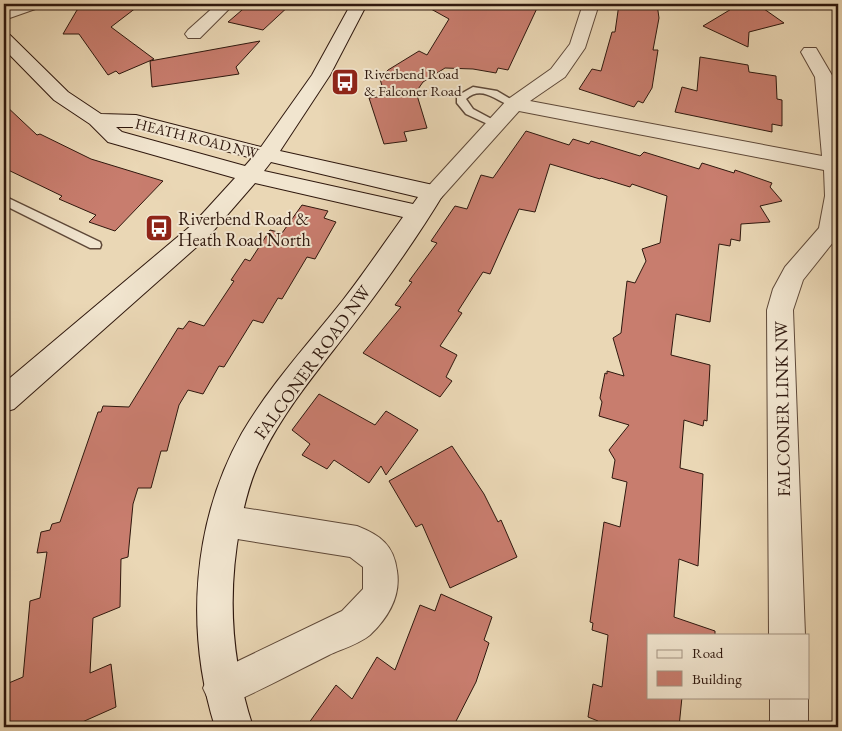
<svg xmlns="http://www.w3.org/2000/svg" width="842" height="731" viewBox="0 0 842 731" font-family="'EB Garamond',serif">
  <rect width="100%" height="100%" fill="#ead7b5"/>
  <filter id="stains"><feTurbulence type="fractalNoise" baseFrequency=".004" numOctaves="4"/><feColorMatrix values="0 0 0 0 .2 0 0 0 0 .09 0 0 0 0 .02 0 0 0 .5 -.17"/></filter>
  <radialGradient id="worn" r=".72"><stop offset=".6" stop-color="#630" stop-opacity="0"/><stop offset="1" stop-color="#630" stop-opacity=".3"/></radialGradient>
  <g fill="#c87d6e" stroke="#2f180e">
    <polygon points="88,4 141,4 111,27 154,59 119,74 116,71 108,75 79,34 63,34 77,10"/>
    <polygon points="249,4 291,4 263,30 228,22"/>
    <polygon points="422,4 539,4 508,70 498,68 496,73 473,69 445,68 423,82 416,92 427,128 404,132 407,141 384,144 369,98 385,96 380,79 388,70 419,51 427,55 449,19"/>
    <polygon points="619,4 657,4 659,18 653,50 658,50 652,88 643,103 638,101 634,107 579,89 592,69 601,71 612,32 615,32"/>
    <polygon points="745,4 757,4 784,23 749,32 748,47 703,26 738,5"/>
    <polygon points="260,41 236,67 239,74 152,87 150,61"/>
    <polygon points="700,57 748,65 749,72 776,76 777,99 782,100 782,126 772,124 772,132 675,112 682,87 697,91"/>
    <polygon points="4,104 37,135 40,134 91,159 163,181 115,231 89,222 96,215 59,199 62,196 4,168"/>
    <polygon points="526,131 569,145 573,139 589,144 591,141 640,156 644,152 699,169 702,163 734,173 735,170 772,183 770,187 782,201 760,206 770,222 741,224 740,241 731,239 730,246 719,244 710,322 676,314 671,355 710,365 707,421 704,420 703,426 684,420 680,468 703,474 700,532 698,566 679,559 674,617 715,631 715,635 648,635 648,697 682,697 679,727 597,727 598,721 588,717 593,684 602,687 608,635 592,630 593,623 590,622 604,522 620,527 627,482 612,478 615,460 609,450 629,425 599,416 602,402 600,398 605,373 607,374 607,371 624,376 613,338 621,333 627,281 635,283 646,261 642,249 660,243 667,196 632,184 630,187 601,178 600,179 550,164 535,212 519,209 490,274 483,272 458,311 462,313 440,346 457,355 446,377 452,381 440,397 363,353 401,307 395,305 412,282 409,281 437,243 431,241 455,206 467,209 481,175 493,178"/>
    <polygon points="302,205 328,211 324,218 336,222 315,259 307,257 282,299 278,298 263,323 253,320 224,367 219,366 203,394 188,390 179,405 167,451 161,451 151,488 138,488 133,504 128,557 121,559 120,607 93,618 90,673 111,664 116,707 71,727 4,727 4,685 23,677 30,601 40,598 47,552 37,553 41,532 50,530 52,524 60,522 98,412 101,412 103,406 129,407 178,328 183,329 189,321 204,326 234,281 231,280 245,259 250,261 270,230 282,233"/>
    <polygon points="319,394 375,425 386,411 418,430 386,475 381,466 369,483 334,460 327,469 302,455 310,444 292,430"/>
    <polygon points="452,446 484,494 498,522 501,520 517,557 450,588 422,524 416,527 389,481"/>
    <polygon points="441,594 492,617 484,640 489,643 476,682 453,727 306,727 336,685 352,699 377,657 395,670 420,605 435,611"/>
  </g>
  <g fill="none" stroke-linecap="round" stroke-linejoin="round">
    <g stroke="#5e4838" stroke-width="3">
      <g id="lane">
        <path d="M473,87L497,91L519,104L514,107C498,103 483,84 466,99L473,109L501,124L496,127L492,126L466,114L457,103V96Z"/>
        <polygon points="4,196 100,242 101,245 100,248 90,248 4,205"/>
      </g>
    </g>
    <g stroke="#5e4838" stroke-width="2">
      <g id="street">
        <polygon points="20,4 43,4 41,7 4,20 4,9"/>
        <polygon points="217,4 234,4 200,38 188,38 185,34 188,30"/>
        <polygon points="583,4 599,4 585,48 565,77 530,101 822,156 815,77 801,52 804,48 816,48 833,77 838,116 838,236 803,280 793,310 805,635 769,635 767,310 773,289 785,267 819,228 825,196 824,170 519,111 441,198 433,201 425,198 422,193 507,100 551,69 570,44"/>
        <path d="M225,505L357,526C380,535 394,545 397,571C401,596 388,618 370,635C359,644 342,649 329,655C293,673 258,692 222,707L209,701L203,688L209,675L342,611L363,589V567L350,557L225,537L214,532L209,521L214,510Z"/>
        <rect x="770" y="697" width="38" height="30"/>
      </g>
    </g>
    <g stroke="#2f180e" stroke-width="2">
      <path id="secondary" d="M351,4H367L330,75L280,151L433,185L441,188L444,193C417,238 382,287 349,330C319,369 285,409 263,454C251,476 245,501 240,526C227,595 231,660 253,727H215C185,631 192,522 242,433C270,385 308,344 343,300C364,273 383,245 403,217L255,183L209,236L14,409L4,412V383L193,224L235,178L108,142L90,124L54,100L4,49V34L10,35L68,92L101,114L136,115L261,147L312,75ZM116,127H135L252,158L245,166L122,132ZM271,162L418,197L413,204L264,171Z"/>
    </g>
    <use href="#lane" fill="#f1e5cf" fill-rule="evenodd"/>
    <use href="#street" fill="#f1e5cf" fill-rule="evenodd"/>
    <use href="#secondary" fill="#f1e5cf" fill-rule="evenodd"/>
  </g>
  <defs>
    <g id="bus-square" transform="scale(1.4375)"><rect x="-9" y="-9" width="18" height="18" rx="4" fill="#8f2418" stroke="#f1e5cf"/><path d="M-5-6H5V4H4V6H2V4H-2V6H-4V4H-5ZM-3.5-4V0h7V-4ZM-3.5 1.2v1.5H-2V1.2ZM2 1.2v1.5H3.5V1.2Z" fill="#fff"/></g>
  </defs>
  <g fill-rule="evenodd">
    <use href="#bus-square" x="345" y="82"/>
    <use href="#bus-square" x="159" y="228"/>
  </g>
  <g text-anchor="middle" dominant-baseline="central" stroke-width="4" stroke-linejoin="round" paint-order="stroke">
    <g font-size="15" fill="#2f180e" stroke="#f1e5cf" text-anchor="start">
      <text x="364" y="73">Riverbend Road<tspan x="364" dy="17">&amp; Falconer Road</tspan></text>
    </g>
    <g font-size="15" fill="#2f180e" stroke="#f1e5cf">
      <text transform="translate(197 138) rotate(14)">HEATH ROAD NW</text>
    </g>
    <g font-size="18" fill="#2f180e" stroke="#f1e5cf" text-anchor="start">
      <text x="178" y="218">Riverbend Road &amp;<tspan x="178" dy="21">Heath Road North</tspan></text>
    </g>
    <g font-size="18" fill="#2f180e" stroke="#f1e5cf">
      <text transform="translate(312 362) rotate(-54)">FALCONER ROAD NW</text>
      <text transform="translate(782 409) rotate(-91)">FALCONER LINK NW</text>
    </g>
  </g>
  <rect width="842" height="731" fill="none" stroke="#ead7b5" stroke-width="20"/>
  <rect x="5" y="5" width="832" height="721" fill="none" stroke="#2f180e" stroke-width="2.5"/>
  <rect x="10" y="10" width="822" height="711" fill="none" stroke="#2f180e"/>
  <rect x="647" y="634" width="162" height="65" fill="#f1e5cf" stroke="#a39382"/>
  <rect x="657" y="650" width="25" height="8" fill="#f1e5cf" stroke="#a39382"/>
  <text x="692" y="658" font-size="15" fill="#2f180e">Road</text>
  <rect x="657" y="671" width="25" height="15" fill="#c87d6e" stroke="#a39382"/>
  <text x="692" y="684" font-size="15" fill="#2f180e">Building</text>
  <rect width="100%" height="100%" filter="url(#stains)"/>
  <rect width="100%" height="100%" fill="url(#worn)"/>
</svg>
